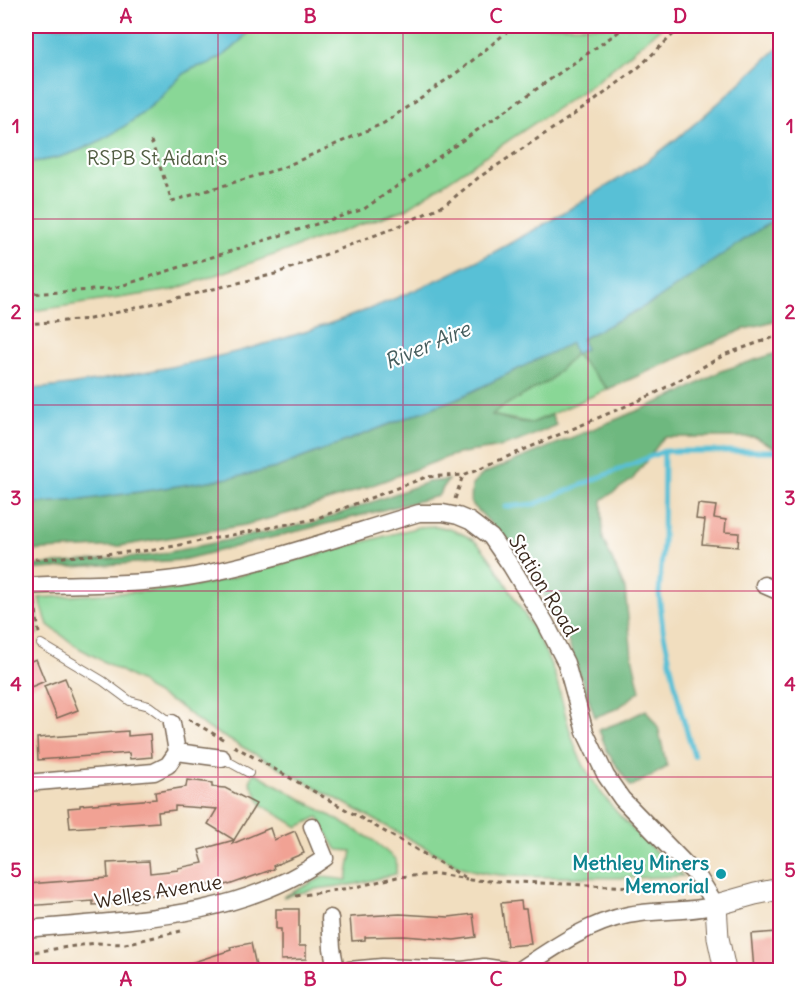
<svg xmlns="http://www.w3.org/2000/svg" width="806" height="996" viewBox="0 0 806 996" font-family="Delius,sans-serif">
  <rect width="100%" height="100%" fill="#fff"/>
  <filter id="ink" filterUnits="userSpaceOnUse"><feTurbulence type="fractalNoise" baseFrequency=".0167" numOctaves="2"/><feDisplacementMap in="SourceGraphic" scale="12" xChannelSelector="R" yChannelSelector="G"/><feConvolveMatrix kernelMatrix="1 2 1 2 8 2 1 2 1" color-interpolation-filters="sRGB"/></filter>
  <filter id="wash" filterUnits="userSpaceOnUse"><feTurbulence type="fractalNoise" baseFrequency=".008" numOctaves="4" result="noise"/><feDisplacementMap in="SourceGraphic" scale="24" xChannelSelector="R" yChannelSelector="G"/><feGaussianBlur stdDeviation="1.35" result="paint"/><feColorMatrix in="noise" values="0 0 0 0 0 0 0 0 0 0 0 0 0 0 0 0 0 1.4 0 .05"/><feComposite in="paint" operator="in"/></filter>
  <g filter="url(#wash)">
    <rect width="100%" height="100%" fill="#f1debf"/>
    <g fill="#89d796" stroke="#62805a" stroke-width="1.5">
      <polygon points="26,26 663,26 596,82 406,209 173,290 26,312"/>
      <polygon points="575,354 608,389 532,423 491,415 500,408 549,381"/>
      <path d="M436,526C452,529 465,533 477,543C491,556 501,576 511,592C528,621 547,649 557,682C564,706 568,732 579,756C600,802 645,843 683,876C644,879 606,878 567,877C531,876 491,879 457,865L206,727L179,706L149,690L141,682L79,648L48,625L39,598L180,589L212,583L419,527Z"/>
      <polygon points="26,598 35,598 38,633 30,637 31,645 26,651"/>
      <polygon points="254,772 373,840 396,860 396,874 356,884 316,889 283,897 323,877 347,880 352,851 339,850 335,847 318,817 298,827 262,805 250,782"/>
    </g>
    <g fill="#6eb87f" stroke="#54714e" stroke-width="1.5">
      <path d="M780,215V319L742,330L608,389L575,354L549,381L500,408L492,415L514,421L532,423L552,415L556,425C538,433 518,443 499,447C478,452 458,451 440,460L340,497L293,512L245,525L120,546L26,551V504L82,500L139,492L241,476L276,468L463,396L572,342L575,354L582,339L687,278Z"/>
      <polygon points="780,352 780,450 754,437 664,437 632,480 602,500 603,539 625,589 632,656 640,691 618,708 595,717 564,630 521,555 471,503 472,485 483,474 683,392 721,371"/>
      <polygon points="448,480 438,496 182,560 26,570 26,566 155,555 316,522 428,482"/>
      <polygon points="646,710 658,727 667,767 631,787 608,753 599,730 626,720"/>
    </g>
    <g fill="#59c0d6" stroke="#4a757a" stroke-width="1.5">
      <path d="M26,26H252C242,41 229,54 212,62C205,66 197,66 190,70C177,77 168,91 157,101C124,131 71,162 26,162Z"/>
      <path d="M780,46V215L655,301L582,339L585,349L575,354L571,343L463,396L276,468L241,476L139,492L82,500L26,504V389C61,388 98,380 133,374C301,345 445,288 589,197C608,185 628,174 647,161C695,127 738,85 780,46Z"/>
    </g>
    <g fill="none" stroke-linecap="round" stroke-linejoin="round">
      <g stroke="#59c0d6" stroke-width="5">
        <polyline points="664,451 663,542 659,593 663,630 681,711 694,756"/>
        <polyline points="505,507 535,504 664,451 780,451"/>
      </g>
    </g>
    <g id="blocks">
      <g fill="#f1a294">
        <polygon points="698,504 716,506 714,518 726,520 725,532 739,533 738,547 702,544 705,520 696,519"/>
        <polygon points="36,659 45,681 31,687 26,674 26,663"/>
        <polygon points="65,678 78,710 57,718 44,686"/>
        <polygon points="128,731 128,736 150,734 152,757 130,759 129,753 38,760 37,738"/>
        <polygon points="187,780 212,783 212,787 225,788 256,804 234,840 208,824 217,809 175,806 175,810 158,812 159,822 70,828 68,808 80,807 80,805 156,799 155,792 186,787"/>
        <polygon points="270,828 274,840 295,831 304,853 273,866 274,869 229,885 228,884 218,887 217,883 173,893 144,896 144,900 135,900 135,902 93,905 93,901 26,906 27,884 108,878 107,863 149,861 150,873 178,870 178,868 203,863 199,850 234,840 232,844"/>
        <polygon points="521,901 522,909 526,909 531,944 507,946 501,903"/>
        <polygon points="276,909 299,909 299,946 306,946 306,959 281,960 281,929 276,929"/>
        <polygon points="400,914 449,917 473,914 476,937 454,940 404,936 365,937 365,940 352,941 350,917"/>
        <polygon points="776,932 779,970 754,970 751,934"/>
        <polygon points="251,943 256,966 236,970 179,970 178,967 231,950 230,947"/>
      </g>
    </g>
  </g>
  <g filter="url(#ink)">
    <use href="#blocks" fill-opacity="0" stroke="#7b6956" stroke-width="1.5"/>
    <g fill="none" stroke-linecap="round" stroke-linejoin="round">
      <g stroke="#7b6956" stroke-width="10">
        <g id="service">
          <polyline points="41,644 103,681 130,701 149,706 172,723"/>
          <polyline points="222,758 249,773"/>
        </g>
      </g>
      <g stroke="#7b6956" stroke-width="19">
        <g id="minor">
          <polyline points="764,585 780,592"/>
          <path d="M26,586C81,583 139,586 194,576C270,562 345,535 419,513H443L458,516L470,521L491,537L511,566L545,622L566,663L585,732L606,776L622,799L699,878L716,905C687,913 657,909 628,915C588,923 553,948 520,970"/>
          <polyline points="177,752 222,758"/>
          <polyline points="26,783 154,772 168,765 177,752 172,723"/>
          <polyline points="330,918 332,948 336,970"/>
          <path d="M26,929C127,920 239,919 325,858L312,826"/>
          <polyline points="349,970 382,967 463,970 484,967 504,970"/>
        </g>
      </g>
      <g stroke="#7b6956" stroke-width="23">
        <polyline id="tertiary" points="725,970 718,938 716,905 755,894 780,889"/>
      </g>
      <g stroke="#7b6956" stroke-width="3" stroke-dasharray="4.5 4.5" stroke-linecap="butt">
        <polyline points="151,141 172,201 282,168 384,123 462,69 514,26"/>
        <polyline points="26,294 111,289 364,209 627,26"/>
        <polyline points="26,324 90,319 275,274 399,226 446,204 478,178 593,102 639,67 682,26"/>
        <polyline points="455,499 463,475"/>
        <polyline points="26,560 154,550 315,519 426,477 463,475 481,468 654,394 726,354 780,335"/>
        <polyline points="35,602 39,634"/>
        <polyline points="188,719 226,741"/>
        <polyline points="234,746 470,880 683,889 686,887"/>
        <polyline points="296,896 356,887 397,877 438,874 467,879"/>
        <polyline points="26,953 96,943 125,944 181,931"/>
      </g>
      <use href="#service" stroke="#fff" stroke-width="8"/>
      <use href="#minor" stroke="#fff" stroke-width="16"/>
      <use href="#tertiary" stroke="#fff" stroke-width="21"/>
    </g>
  </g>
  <path fill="none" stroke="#c2185b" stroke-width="1.5" stroke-opacity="0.55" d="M218,26V970M403,26V970M588,26V970M26,219H780M26,405H780M26,591H780M26,777H780"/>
  <circle fill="#0f9aa8" stroke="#fff" stroke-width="2" cx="721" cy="874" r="6"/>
  <g text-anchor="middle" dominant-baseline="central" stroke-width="4.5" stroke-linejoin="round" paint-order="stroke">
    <g font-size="20" fill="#525e42" stroke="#fff">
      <text x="157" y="157">RSPB St Aidan's</text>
    </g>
    <g font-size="20" fill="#3b2a1e" stroke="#fff">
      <text transform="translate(544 585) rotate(59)">Station Road</text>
      <text transform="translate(158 891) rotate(-9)">Welles Avenue</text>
    </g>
    <g font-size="20" font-weight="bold" fill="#0d838f" stroke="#fff" text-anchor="end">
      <text x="709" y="862">Methley Miners<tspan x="709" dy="23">Memorial</tspan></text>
    </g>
    <g font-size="21" font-style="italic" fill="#465e5e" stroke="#fff">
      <text transform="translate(427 345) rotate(-23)">River Aire</text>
    </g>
  </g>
  <rect width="806" height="996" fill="none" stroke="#fff" stroke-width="66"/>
  <rect x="33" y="33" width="740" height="930" fill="none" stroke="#c2185b" stroke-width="2"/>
  <g font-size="20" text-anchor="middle" font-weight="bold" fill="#c2185b">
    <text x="126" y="23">A</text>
    <text x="310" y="23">B</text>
    <text x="496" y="23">C</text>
    <text x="680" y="23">D</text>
    <text x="16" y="133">1</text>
    <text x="790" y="133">1</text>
    <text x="16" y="319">2</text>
    <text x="790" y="319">2</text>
    <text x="16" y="505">3</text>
    <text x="790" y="505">3</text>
    <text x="16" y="691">4</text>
    <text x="790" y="691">4</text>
    <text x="16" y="877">5</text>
    <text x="790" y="877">5</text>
    <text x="126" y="986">A</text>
    <text x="310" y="986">B</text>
    <text x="496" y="986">C</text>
    <text x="680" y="986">D</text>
  </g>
</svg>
